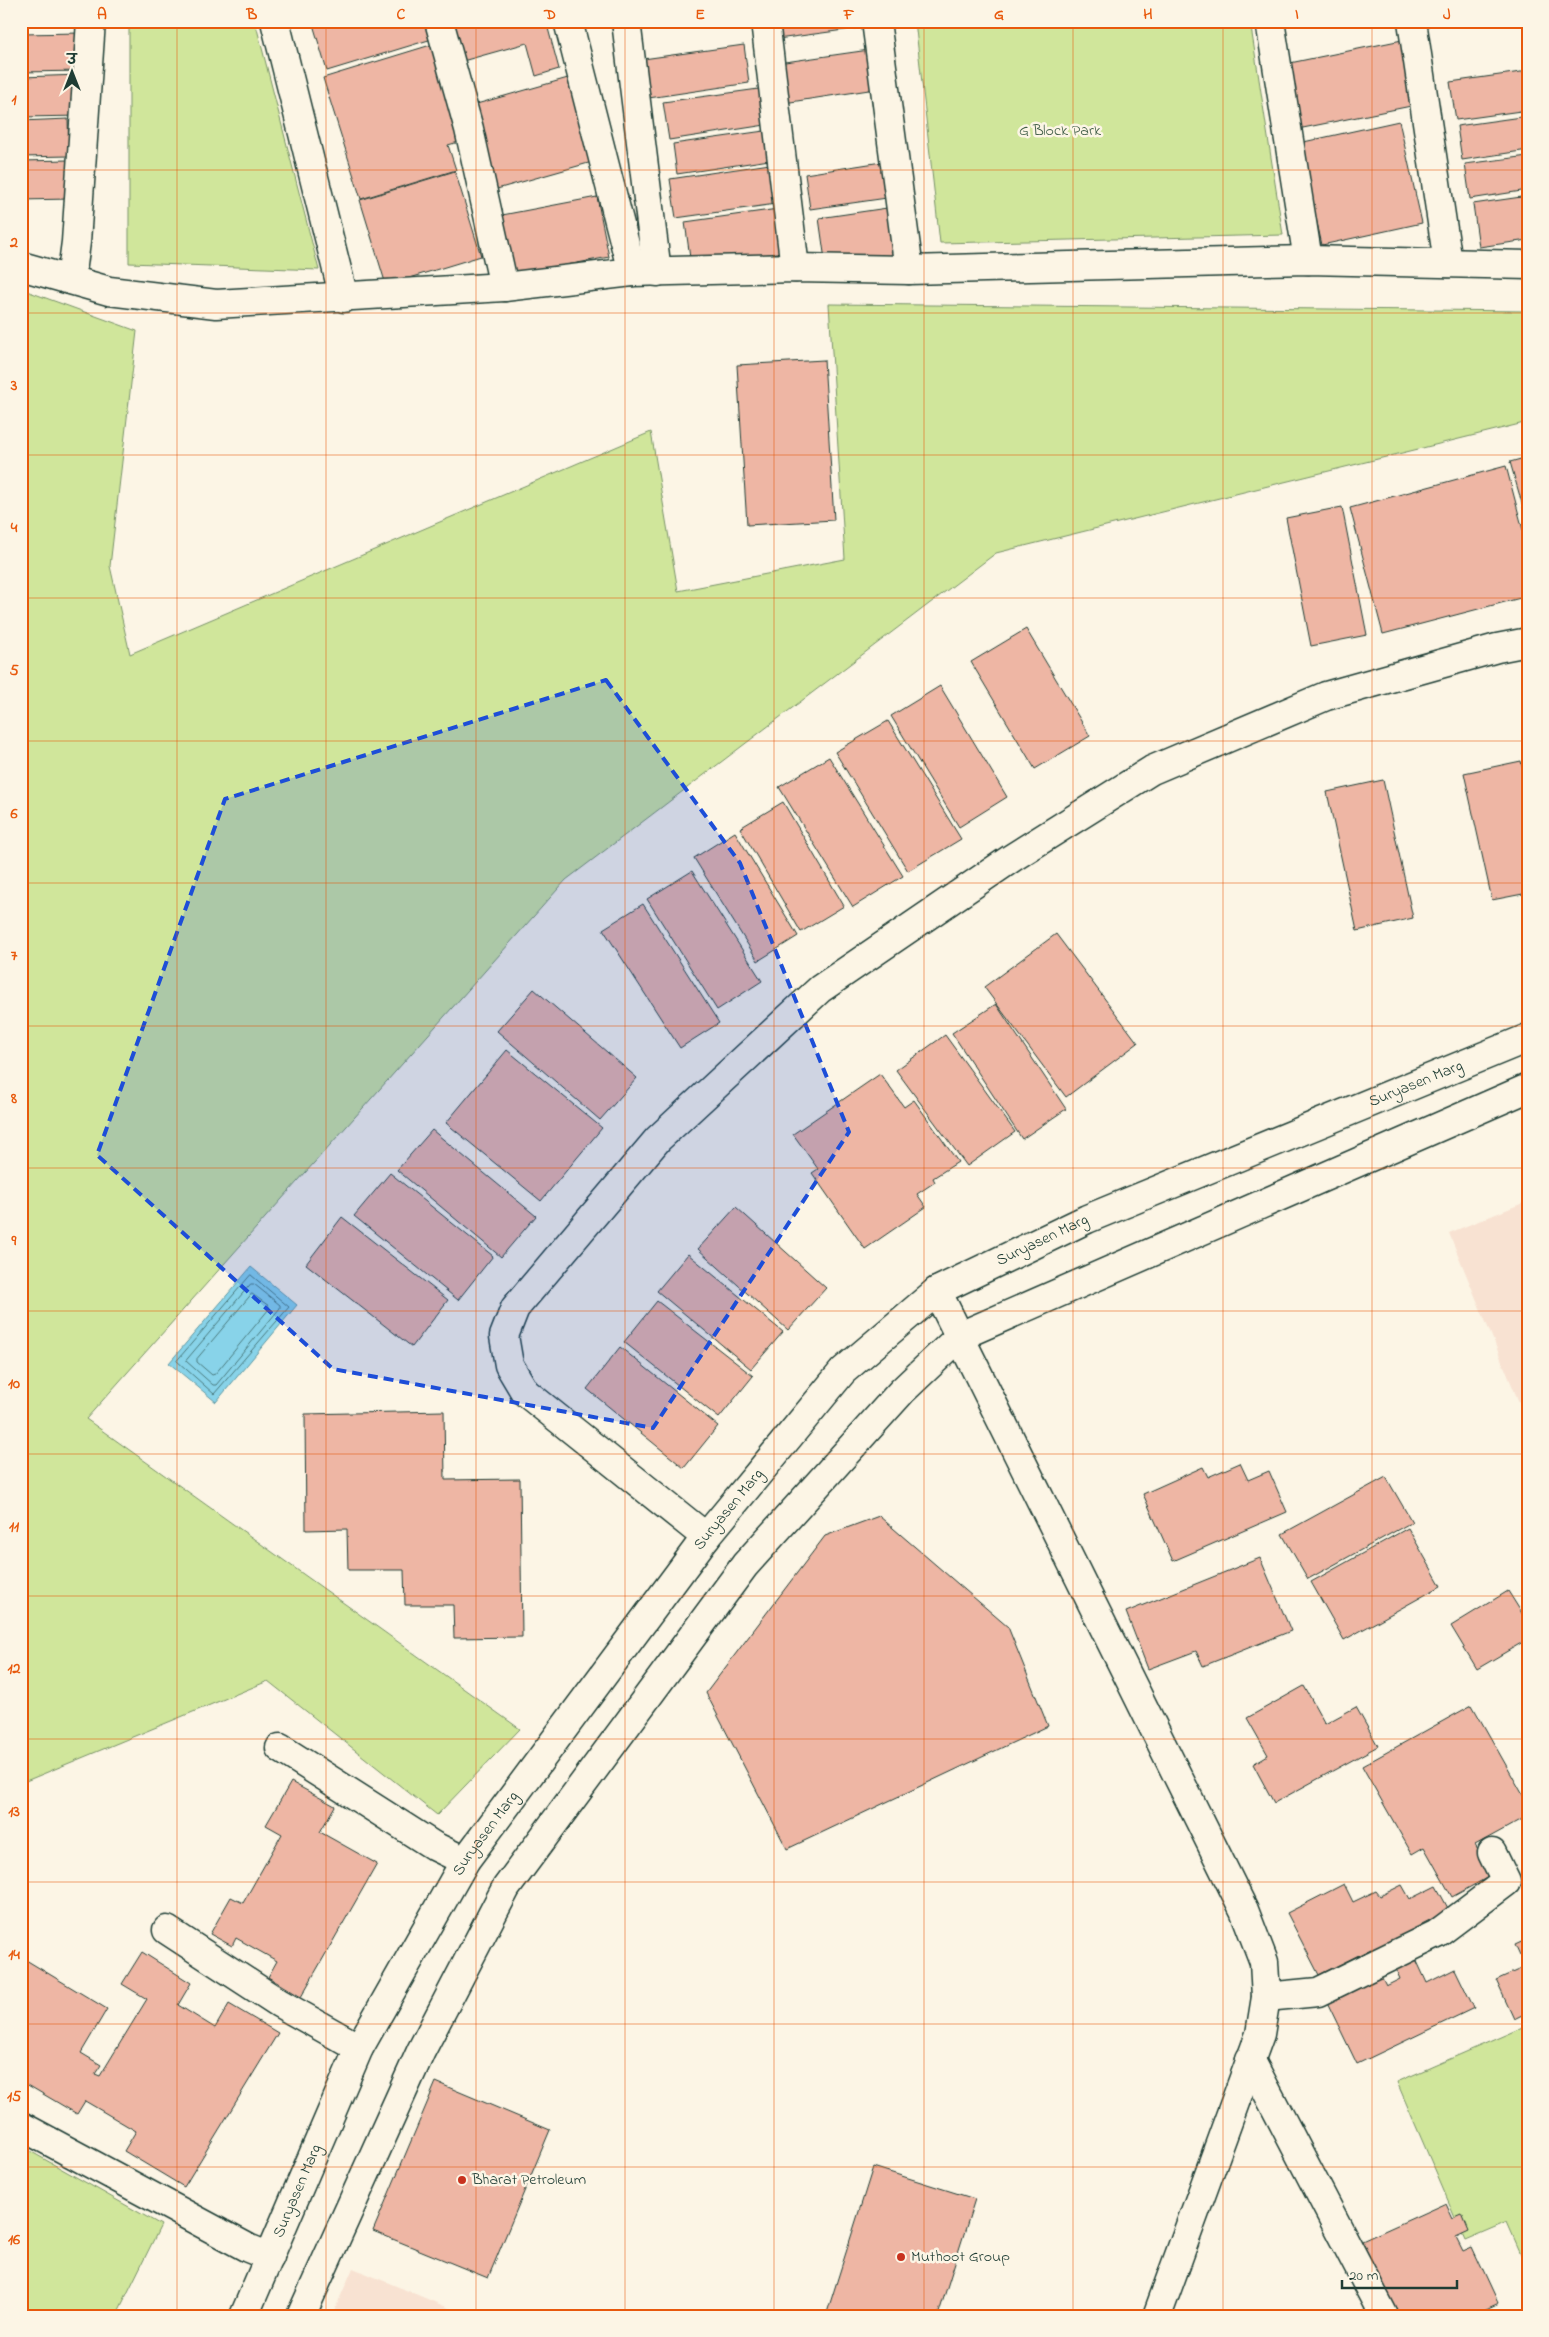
<svg xmlns="http://www.w3.org/2000/svg" width="1549" height="2337" viewBox="0 0 1549 2337" font-family="'Indie Flower','Playpen Sans Deva',sans-serif">
  <rect width="100%" height="100%" fill="#fcf5e5"/>
  <filter id="ink" filterUnits="userSpaceOnUse"><feTurbulence type="fractalNoise" baseFrequency=".02" numOctaves="2"/><feDisplacementMap in="SourceGraphic" scale="10" xChannelSelector="R" yChannelSelector="G"/><feConvolveMatrix kernelMatrix="1 2 1 2 8 2 1 2 1" color-interpolation-filters="sRGB"/></filter>
  <g filter="url(#ink)">
    <g fill="#f8e2d2">
      <polygon points="1528,1201 1528,1424 1449,1233"/>
      <polygon points="353,2268 468,2316 332,2316"/>
    </g>
    <g fill="#d0e69b" stroke="#789268">
      <polygon points="129,21 255,21 319,270 129,263"/>
      <polygon points="915,21 1250,21 1283,235 940,243"/>
      <polygon points="21,289 137,331 110,566 130,654 651,432 678,591 845,559 829,304 1528,311 1528,422 996,553 566,880 86,1419 520,1729 437,1815 268,1681 21,1783"/>
      <polygon points="1528,2025 1528,2270 1507,2222 1465,2240 1397,2082"/>
      <polygon points="21,2146 161,2225 116,2316 21,2316"/>
    </g>
    <polygon fill="#88d3e9" stroke="#5e97a1" points="251,1267 297,1305 216,1402 169,1363"/>
    <g fill="none" stroke-linecap="round" stroke-linejoin="round">
      <g stroke="#49797c" stroke-width="1">
        <polygon points="251,1275 289,1307 214,1394 177,1361"/>
        <polygon points="251,1284 254,1284 280,1305 280,1308 216,1385 213,1385 186,1361"/>
        <polygon points="252,1294 269,1306 269,1309 215,1374 212,1375 197,1362 197,1359"/>
      </g>
    </g>
    <g fill="#eeb6a4" stroke="#1f3d34">
      <polygon points="312,21 427,21 432,39 327,71"/>
      <polygon points="440,21 546,21 559,69 536,76 527,43 452,64"/>
      <polygon points="768,21 873,21 874,26 770,40"/>
      <polygon points="82,33 82,71 21,72 21,34"/>
      <polygon points="1402,40 1416,105 1298,129 1285,64"/>
      <polygon points="434,44 469,139 448,145 456,170 361,199 323,78"/>
      <polygon points="744,45 749,83 642,99 636,60"/>
      <polygon points="876,49 882,88 784,103 778,63"/>
      <polygon points="1528,71 1528,110 1456,120 1450,82"/>
      <polygon points="81,75 82,116 21,117 21,77"/>
      <polygon points="575,76 599,160 497,189 473,105"/>
      <polygon points="766,88 772,124 669,140 663,102"/>
      <polygon points="1528,116 1528,150 1462,160 1457,126"/>
      <polygon points="68,119 69,156 21,157 21,121"/>
      <polygon points="1399,121 1422,223 1322,245 1299,143"/>
      <polygon points="771,130 776,159 677,174 673,144"/>
      <polygon points="1528,156 1528,190 1470,199 1465,164"/>
      <polygon points="69,160 70,199 21,200 21,161"/>
      <polygon points="888,161 894,197 810,209 805,174"/>
      <polygon points="770,164 776,204 676,218 670,179"/>
      <polygon points="455,171 481,256 386,285 360,200"/>
      <polygon points="1528,196 1528,240 1479,247 1473,204"/>
      <polygon points="597,197 609,257 509,276 497,216"/>
      <polygon points="894,207 902,256 826,267 819,218"/>
      <polygon points="778,209 784,252 691,265 685,222"/>
      <polygon points="824,360 834,520 747,525 737,365"/>
      <polygon points="1528,457 1528,524 1510,462"/>
      <polygon points="1506,466 1528,549 1528,596 1383,634 1350,508"/>
      <polygon points="1342,507 1367,635 1311,646 1286,518"/>
      <polygon points="1026,629 1090,736 1035,769 971,662"/>
      <polygon points="940,686 1007,797 959,827 891,716"/>
      <polygon points="888,721 961,839 908,871 835,752"/>
      <polygon points="829,757 903,876 853,907 779,787"/>
      <polygon points="1521,761 1528,792 1528,893 1492,900 1464,773"/>
      <polygon points="1383,780 1413,918 1357,931 1327,792"/>
      <polygon points="783,802 844,906 801,932 740,828"/>
      <polygon points="735,832 798,936 758,961 694,858"/>
      <polygon points="692,871 762,981 717,1010 647,899"/>
      <polygon points="643,904 719,1023 680,1048 603,929"/>
      <polygon points="1056,934 1138,1043 1066,1097 984,987"/>
      <polygon points="534,989 637,1078 600,1120 497,1031"/>
      <polygon points="996,1004 1066,1109 1022,1139 952,1033"/>
      <polygon points="945,1035 1015,1132 967,1166 896,1070"/>
      <polygon points="507,1050 602,1128 541,1201 446,1123"/>
      <polygon points="880,1074 904,1107 914,1100 958,1162 933,1178 935,1182 917,1194 926,1207 865,1249 812,1173 818,1169 793,1134"/>
      <polygon points="432,1130 536,1216 501,1257 397,1170"/>
      <polygon points="390,1173 493,1256 458,1300 354,1216"/>
      <polygon points="736,1207 826,1288 788,1330 698,1249"/>
      <polygon points="342,1217 448,1300 412,1347 306,1264"/>
      <polygon points="688,1254 783,1332 751,1369 657,1291"/>
      <polygon points="657,1301 753,1376 719,1418 624,1342"/>
      <polygon points="620,1347 718,1426 684,1468 587,1389"/>
      <polygon points="444,1411 445,1480 520,1479 522,1637 454,1638 453,1605 405,1605 404,1570 348,1570 347,1529 306,1530 305,1414"/>
      <polygon points="1240,1463 1248,1480 1269,1471 1287,1512 1173,1561 1143,1494 1203,1467 1208,1477"/>
      <polygon points="1386,1477 1412,1522 1308,1579 1282,1534"/>
      <polygon points="879,1516 1008,1627 1048,1726 787,1849 706,1693 825,1536"/>
      <polygon points="1408,1528 1441,1586 1344,1640 1311,1582"/>
      <polygon points="1260,1558 1291,1631 1203,1666 1196,1651 1148,1669 1126,1612"/>
      <polygon points="1508,1591 1528,1623 1528,1639 1477,1669 1451,1626"/>
      <polygon points="1304,1686 1325,1724 1356,1707 1378,1746 1274,1803 1253,1764 1268,1755 1247,1718"/>
      <polygon points="1472,1705 1528,1804 1528,1816 1475,1845 1492,1875 1452,1897 1424,1847 1412,1854 1362,1766"/>
      <polygon points="291,1782 335,1806 320,1832 377,1864 301,1997 268,1977 277,1961 236,1938 232,1946 210,1934 231,1897 243,1903 282,1834 266,1825"/>
      <polygon points="1344,1884 1353,1902 1376,1891 1380,1896 1402,1885 1410,1899 1436,1886 1449,1910 1422,1924 1427,1933 1373,1952 1371,1949 1319,1975 1287,1913"/>
      <polygon points="1528,1939 1528,2012 1514,2019 1496,1980 1525,1967 1515,1945"/>
      <polygon points="142,1952 191,1983 178,2005 215,2028 229,2004 278,2033 184,2187 124,2151 136,2131 85,2101 77,2114 21,2081 21,1957 107,2009 81,2053 101,2065 95,2074 100,2076 147,1999 122,1984"/>
      <polygon points="1414,1955 1427,1983 1455,1969 1474,2008 1357,2064 1325,1998 1379,1972 1386,1986 1400,1979 1394,1965"/>
      <polygon points="436,2082 550,2130 488,2278 373,2231"/>
      <polygon points="873,2167 975,2199 938,2316 826,2316"/>
      <polygon points="1446,2203 1453,2218 1462,2214 1469,2231 1456,2237 1463,2251 1472,2247 1498,2303 1470,2316 1397,2316 1362,2241"/>
    </g>
    <g fill="none" stroke-linecap="round" stroke-linejoin="round">
      <g stroke="#1f3d34" stroke-width="31">
        <g id="minor">
          <polyline points="275,21 344,298"/>
          <polyline points="439,21 469,129 504,287"/>
          <polyline points="568,21 632,272"/>
          <polyline points="626,21 657,272"/>
          <polyline points="765,21 795,268"/>
          <polyline points="876,21 909,270"/>
          <polyline points="1270,21 1308,260"/>
          <polyline points="1412,21 1448,263"/>
          <polyline points="21,266 109,291 216,304 504,287 632,272 795,268 909,270 1308,260 1528,265"/>
          <polyline points="71,280 76,242 91,21"/>
          <polyline points="937,1291 1244,1910 1264,1962 1266,1997 1260,2034 1157,2316"/>
          <polyline points="706,1537 525,1392 509,1365 504,1336 515,1308 658,1139 820,989 1012,858 1152,770 1326,696 1497,648 1528,642"/>
          <polyline points="280,1748 434,1846 465,1861"/>
          <polyline points="167,1930 279,2003 359,2048"/>
          <polyline points="1266,1997 1318,1992 1437,1934 1506,1882 1492,1853"/>
          <polyline points="1250,2059 1384,2316"/>
          <polyline points="21,2126 248,2248 270,2257"/>
          <path id="s1" d="M244,2316L359,2048L465,1861L706,1537L843,1371L937,1291L1087,1219L1528,1038"/>
          <polyline points="301,2316 421,2051 506,1888 745,1565 902,1391 960,1336 1528,1088"/>
        </g>
      </g>
      <use href="#minor" stroke="#fcf5e5" stroke-width="28"/>
    </g>
  </g>
  <path fill="#1d4ed8" fill-opacity="0.2" stroke="#1d4ed8" stroke-width="4" stroke-dasharray="10 6" stroke-linejoin="round" d="M606,680L740,863L849,1132L653,1428L333,1369L97,1155L225,799Z"/>
  <path fill="none" stroke="#e8590c" stroke-width="1" stroke-opacity="0.55" d="M177,21V2316M326,21V2316M476,21V2316M625,21V2316M774,21V2316M924,21V2316M1073,21V2316M1223,21V2316M1372,21V2316M21,170H1528M21,313H1528M21,455H1528M21,598H1528M21,741H1528M21,883H1528M21,1026H1528M21,1168H1528M21,1311H1528M21,1454H1528M21,1596H1528M21,1739H1528M21,1882H1528M21,2024H1528M21,2167H1528"/>
  <g fill="#c8321e" stroke="#fcf5e5" stroke-width="2">
    <circle cx="462" cy="2180" r="5"/>
    <circle cx="901" cy="2257" r="5"/>
  </g>
  <g text-anchor="middle" dominant-baseline="central" stroke-width="5" stroke-linejoin="round" paint-order="stroke">
    <g font-size="16" fill="#425f49" stroke="#fcf5e5">
      <text x="1060" y="131">G Block Park</text>
    </g>
    <g font-size="16" fill="#1f3d34" stroke="#fcf5e5">
      <text stroke="none"><textPath href="#s1" startOffset="1771">Suryasen Marg</textPath></text>
      <text stroke="none"><textPath href="#s1" startOffset="1366">Suryasen Marg</textPath></text>
      <text stroke="none"><textPath href="#s1" startOffset="946">Suryasen Marg</textPath></text>
      <text stroke="none"><textPath href="#s1" startOffset="541">Suryasen Marg</textPath></text>
      <text stroke="none"><textPath href="#s1" startOffset="136">Suryasen Marg</textPath></text>
    </g>
    <g font-size="16" fill="#1f3d34" stroke="#fcf5e5" text-anchor="start">
      <text x="472" y="2180">Bharat Petroleum</text>
      <text x="911" y="2257">Muthoot Group</text>
    </g>
  </g>
  <rect width="1549" height="2337" fill="none" stroke="#fcf5e5" stroke-width="55"/>
  <g transform="translate(72 72)" stroke="#fcf5e5" stroke-width="4" paint-order="stroke">
  <path d="M0-4L9 19L0 12L-9 19Z" fill="#1f3d34"/>
  <text y="-8" font-size="14" font-weight="bold" text-anchor="middle" fill="#1f3d34">उ</text>
  </g>
  <path d="M1342 2280v8h115v-8" fill="none" stroke="#1f3d34" stroke-width="2.5"/>
  <text x="1349" y="2280" font-size="15" fill="#1f3d34" stroke="#fcf5e5" stroke-width="4" paint-order="stroke">20 m</text>
  <rect x="28" y="28" width="1494" height="2282" fill="none" stroke="#e8590c" stroke-width="2"/>
  <g font-size="16" text-anchor="middle" font-weight="bold" fill="#e8590c">
    <text x="102" y="19">A</text>
    <text x="252" y="19">B</text>
    <text x="401" y="19">C</text>
    <text x="550" y="19">D</text>
    <text x="700" y="19">E</text>
    <text x="849" y="19">F</text>
    <text x="999" y="19">G</text>
    <text x="1148" y="19">H</text>
    <text x="1297" y="19">I</text>
    <text x="1447" y="19">J</text>
    <text x="14" y="104">1</text>
    <text x="14" y="247">2</text>
    <text x="14" y="390">3</text>
    <text x="14" y="532">4</text>
    <text x="14" y="675">5</text>
    <text x="14" y="818">6</text>
    <text x="14" y="960">7</text>
    <text x="14" y="1103">8</text>
    <text x="14" y="1245">9</text>
    <text x="14" y="1388">10</text>
    <text x="14" y="1531">11</text>
    <text x="14" y="1673">12</text>
    <text x="14" y="1816">13</text>
    <text x="14" y="1959">14</text>
    <text x="14" y="2101">15</text>
    <text x="14" y="2244">16</text>
  </g>
</svg>
